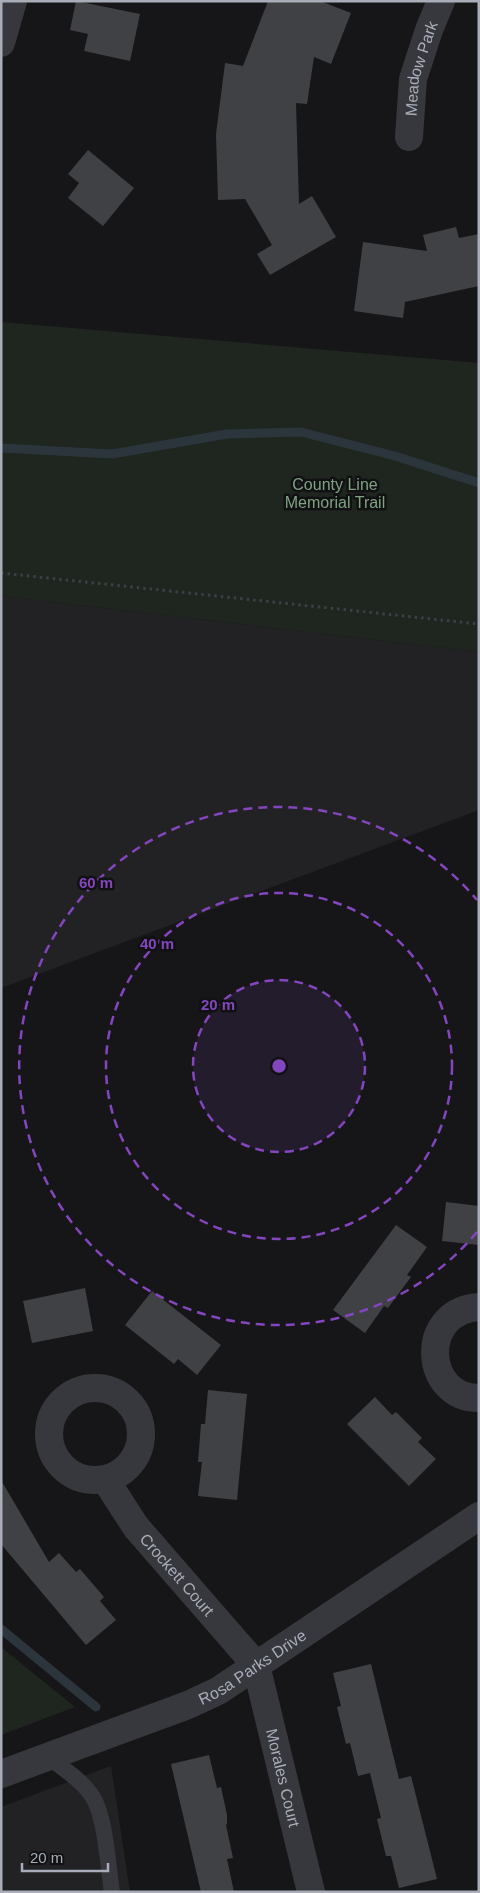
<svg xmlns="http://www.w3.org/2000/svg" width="480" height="1893" viewBox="0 0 480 1893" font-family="Arial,sans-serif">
  <rect width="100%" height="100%" fill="#161618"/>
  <g fill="#222225">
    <polygon points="1,596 479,652 479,810 1,988"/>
    <polygon points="111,1766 130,1892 1,1892 1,1807"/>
  </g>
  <g fill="#1e261f">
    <polygon points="1,322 479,363 479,652 1,596"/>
    <polygon points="1,1647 75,1707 1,1735"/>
  </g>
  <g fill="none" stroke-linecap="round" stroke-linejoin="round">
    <g stroke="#2c353c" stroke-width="9">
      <polyline points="1,448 112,454 227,434 301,432 395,456 479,483"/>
      <polyline points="1,1629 96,1707"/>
    </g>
  </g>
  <g fill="#404145">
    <polygon points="76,1 140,14 130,61 84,51 88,34 70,30"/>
    <polygon points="268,1 320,1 351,13 331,64 314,57 307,104 296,103 299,204 312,196 336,237 270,275 257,254 272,245 245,199 218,200 216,134 225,63 243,66"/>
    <polygon points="88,150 134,188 103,226 68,198 79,183 68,174"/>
    <polygon points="456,227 459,238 479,234 479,286 405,302 403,318 354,311 363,242 427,251 423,235"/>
    <polygon points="446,1202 479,1206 479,1245 442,1241"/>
    <polygon points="396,1225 427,1247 407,1275 411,1277 399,1293 388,1308 384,1306 365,1333 333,1310"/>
    <polygon points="85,1288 93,1331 32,1343 23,1301"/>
    <polygon points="152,1291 221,1345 197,1375 178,1359 174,1364 125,1325"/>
    <polygon points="208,1390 247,1394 237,1500 198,1496 202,1462 198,1462 201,1424 205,1424"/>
    <polygon points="375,1397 392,1415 396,1412 422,1438 418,1442 436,1459 409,1486 347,1424"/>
    <polygon points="1,1480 49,1562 59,1553 76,1572 80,1569 104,1597 100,1601 116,1620 86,1645 1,1544"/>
    <polygon points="371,1664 399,1779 411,1776 437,1879 399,1888 391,1856 386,1856 377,1819 381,1818 370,1773 358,1776 350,1743 346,1744 337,1707 341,1706 333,1673"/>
    <polygon points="209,1755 217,1788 221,1787 227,1815 227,1824 226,1825 233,1858 227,1859 234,1892 201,1892 171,1764"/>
  </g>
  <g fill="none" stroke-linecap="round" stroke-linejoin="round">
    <polyline stroke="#3d3f44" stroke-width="3" stroke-dasharray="2.5 4" stroke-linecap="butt" points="1,573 479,624"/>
    <path stroke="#37383d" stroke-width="16" d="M48,1757C64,1769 86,1783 95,1801C106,1824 108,1866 112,1892"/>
    <g stroke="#37383d" stroke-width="28">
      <polyline points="1,43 13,1"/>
      <path id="s1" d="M409,137L413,79L429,30L441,1"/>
      <path d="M479,1307C417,1311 424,1399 479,1398"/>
      <circle cx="95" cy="1434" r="46"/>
      <path id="s2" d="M105,1479L136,1527L256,1665L311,1892"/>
      <path id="s3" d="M1,1774L188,1705L218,1691L479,1516"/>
    </g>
  </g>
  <circle cx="279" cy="1066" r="86" fill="#8446be" fill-opacity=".12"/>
  <g fill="none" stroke="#8446be" stroke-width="2.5" stroke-dasharray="9 6">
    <circle cx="279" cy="1066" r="86"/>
    <circle cx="279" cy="1066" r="173"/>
    <path d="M477 1232A259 259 0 1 1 477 900"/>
  </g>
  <g text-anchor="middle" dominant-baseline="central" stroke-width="5" stroke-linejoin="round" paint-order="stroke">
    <g font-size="16" fill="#a8adb8" stroke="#111113">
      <text stroke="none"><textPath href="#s1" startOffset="70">Meadow Park</textPath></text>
      <text stroke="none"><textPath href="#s2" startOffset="120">Crockett Court</textPath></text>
      <text stroke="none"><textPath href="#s3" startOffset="274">Rosa Parks Drive</textPath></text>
      <text stroke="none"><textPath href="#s2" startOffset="356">Morales Court</textPath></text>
    </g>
    <g font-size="16" fill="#7fa381" stroke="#111113">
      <text x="335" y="484">County Line<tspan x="335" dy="18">Memorial Trail</tspan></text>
    </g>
  </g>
  <circle cx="279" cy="1066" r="8" fill="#8446be" stroke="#111113" stroke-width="2.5"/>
  <g font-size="15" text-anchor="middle" font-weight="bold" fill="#8446be" stroke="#111113" stroke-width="5" stroke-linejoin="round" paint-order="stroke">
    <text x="96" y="888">60 m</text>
    <text x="157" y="949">40 m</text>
    <text x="218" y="1010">20 m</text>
  </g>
  <rect width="480" height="1893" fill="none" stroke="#a8adb8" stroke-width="5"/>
  <path d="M22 1863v8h86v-8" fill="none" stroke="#a8adb8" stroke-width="2.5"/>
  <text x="30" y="1863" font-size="15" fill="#a8adb8" stroke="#111113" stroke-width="4" paint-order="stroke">20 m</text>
</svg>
